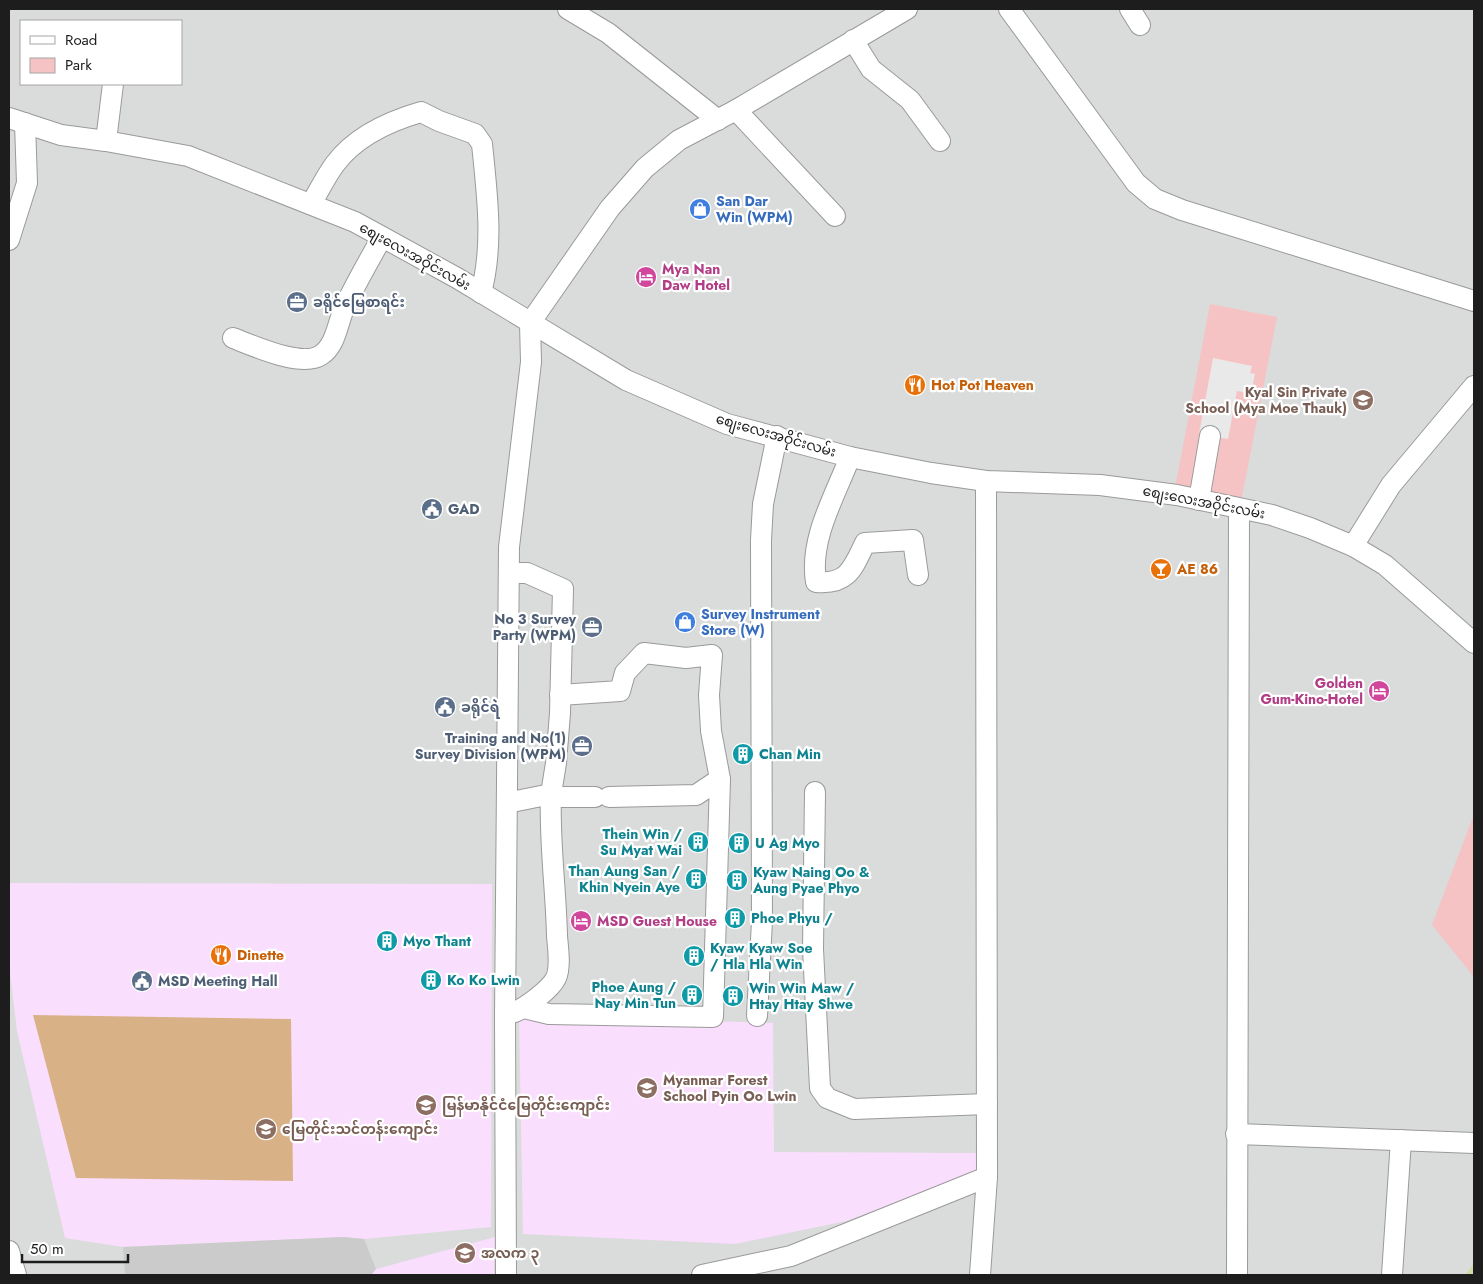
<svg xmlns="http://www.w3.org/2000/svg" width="1483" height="1284" viewBox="0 0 1483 1284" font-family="Jost,'Noto Sans Myanmar',sans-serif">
  <rect width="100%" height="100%" fill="#eae4ee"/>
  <path fill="#dadbdb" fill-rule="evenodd" d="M9,9H1474V1275H9ZM21,21H181V84H21Z"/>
  <g fill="#fadefd">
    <polygon points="9,883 492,884 491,1227 364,1239 344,1237 123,1247 65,1238 17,1031 9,964"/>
    <polygon points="519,1015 773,1023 774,1152 978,1153 979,1171 846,1221 735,1244 523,1234"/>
    <polygon points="495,1237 494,1275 371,1275 376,1269"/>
  </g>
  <polygon fill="#cbcbcb" points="344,1237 364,1239 376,1269 371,1275 125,1275 123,1247"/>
  <g fill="#f6c3c4">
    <polygon points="1210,304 1277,317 1241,502 1175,488"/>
    <polygon points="1474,814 1474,977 1432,925"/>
  </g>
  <polygon fill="#d9b186" points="33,1015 291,1019 293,1181 76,1178"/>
  <polygon fill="#e9e9e9" points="1213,358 1252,366 1250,373 1255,374 1251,393 1237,391 1228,439 1199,434"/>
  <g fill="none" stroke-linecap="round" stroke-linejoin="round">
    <polyline stroke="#d3d9a6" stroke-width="4.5" points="1468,1275 1474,1267"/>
    <g stroke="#9a9a9a" stroke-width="22">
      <g id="minor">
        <polyline points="568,9 608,33 718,120"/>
        <polyline points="1009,9 1136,183 1155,199 1182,210 1474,301"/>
        <polyline points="1130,9 1140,25"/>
        <polyline points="853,40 871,69 910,100 940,141"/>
        <polyline points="736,110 835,216"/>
        <polyline points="9,118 61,135 106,141 188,156 355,222 457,278 626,380 727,424 850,457 931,473 986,481 1100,485 1177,495 1272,515 1310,528 1353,546 1385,565 1474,643"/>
        <polyline points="106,141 113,84"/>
        <path d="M311,204C319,191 326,176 335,164C355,137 390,121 421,112L439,121L475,134L482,144C487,194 494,244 481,293"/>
        <polyline points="9,240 27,183 25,123"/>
        <path d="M233,338C254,346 302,368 321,355C337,345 338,319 346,304C357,281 370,259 382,237"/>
        <path d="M850,457C835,496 809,539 816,582C848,585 853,568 865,543L913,540L918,575"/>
        <polyline points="1199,500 1210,436"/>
        <polyline points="1353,546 1391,485 1474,386"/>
        <polyline points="509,573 527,573 563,589 560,713 556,763 551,794 560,797 595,797"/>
        <polyline points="560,695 620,691 625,673 644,653 686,658 712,655 709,695 711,731 720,779"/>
        <polyline points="815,792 813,949 820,1088 827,1098 854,1109 987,1104"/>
        <path d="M507,803L551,794C549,841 556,889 557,936C558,948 561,967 556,978C550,990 526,1007 515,1012"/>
        <polyline points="524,1008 549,1014 713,1017 720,779 696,795 609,797"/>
        <polyline points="757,1016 762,921 761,540 763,504 777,436"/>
        <polyline points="1236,1134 1474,1143"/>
        <polyline points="9,1251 16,1275"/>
        <polyline points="506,1275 505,1017 509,547 531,362 530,323 610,208 645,168 679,140 736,110 907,9"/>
        <polyline points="702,1275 791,1256 987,1177"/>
        <polyline points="980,1275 987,1177 986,481"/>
        <polyline points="1237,1275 1239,509"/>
        <polyline points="1392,1275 1401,1140"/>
      </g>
    </g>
    <use href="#minor" stroke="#fff" stroke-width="20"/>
  </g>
  <defs>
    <g id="shop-disc" transform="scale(1.125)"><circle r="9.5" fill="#3f7fe0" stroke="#fff"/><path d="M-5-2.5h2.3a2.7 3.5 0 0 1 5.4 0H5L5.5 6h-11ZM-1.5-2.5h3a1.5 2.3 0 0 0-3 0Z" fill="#fff"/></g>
    <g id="hotel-disc" transform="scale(1.125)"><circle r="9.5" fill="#d1479c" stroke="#fff"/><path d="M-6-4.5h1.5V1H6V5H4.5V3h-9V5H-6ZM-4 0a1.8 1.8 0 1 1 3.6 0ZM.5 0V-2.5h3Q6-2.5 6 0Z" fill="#fff"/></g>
    <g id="office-disc" transform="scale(1.125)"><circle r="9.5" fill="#5c6f8a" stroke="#fff"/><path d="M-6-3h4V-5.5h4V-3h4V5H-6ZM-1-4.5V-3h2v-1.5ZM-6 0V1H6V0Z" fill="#fff"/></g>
    <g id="restaurant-disc" transform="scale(1.125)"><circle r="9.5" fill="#e8710a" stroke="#fff"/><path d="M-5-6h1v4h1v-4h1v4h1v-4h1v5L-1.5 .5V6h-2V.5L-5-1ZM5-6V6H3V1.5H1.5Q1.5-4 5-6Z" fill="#fff"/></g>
    <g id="school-disc" transform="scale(1.125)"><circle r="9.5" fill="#8d6e63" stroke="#fff"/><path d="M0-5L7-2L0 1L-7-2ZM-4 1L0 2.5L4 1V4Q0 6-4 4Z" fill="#fff"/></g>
    <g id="civic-disc" transform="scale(1.125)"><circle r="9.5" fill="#5c6f8a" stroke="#fff"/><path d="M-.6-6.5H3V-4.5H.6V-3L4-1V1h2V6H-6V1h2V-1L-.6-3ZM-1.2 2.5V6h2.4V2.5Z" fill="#fff"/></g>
    <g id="bar-disc" transform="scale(1.125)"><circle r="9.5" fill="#e8710a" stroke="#fff"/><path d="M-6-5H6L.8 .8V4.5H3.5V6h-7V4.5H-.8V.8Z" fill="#fff"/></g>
    <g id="building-disc" transform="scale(1.125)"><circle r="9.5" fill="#0f9aa8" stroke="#fff"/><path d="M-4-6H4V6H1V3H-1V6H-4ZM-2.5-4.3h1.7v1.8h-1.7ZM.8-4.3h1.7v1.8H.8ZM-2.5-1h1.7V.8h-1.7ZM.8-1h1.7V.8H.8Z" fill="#fff"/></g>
  </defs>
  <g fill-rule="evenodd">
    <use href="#shop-disc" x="700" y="209"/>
    <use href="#hotel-disc" x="646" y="277"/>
    <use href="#office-disc" x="297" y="302"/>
    <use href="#restaurant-disc" x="915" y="385"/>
    <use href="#school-disc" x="1363" y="400"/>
    <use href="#civic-disc" x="432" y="509"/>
    <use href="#bar-disc" x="1161" y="569"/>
    <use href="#shop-disc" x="685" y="622"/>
    <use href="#office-disc" x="592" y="627"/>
    <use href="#hotel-disc" x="1379" y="691"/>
    <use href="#civic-disc" x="445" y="707"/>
    <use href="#office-disc" x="582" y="746"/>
    <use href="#building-disc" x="743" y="754"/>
    <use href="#building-disc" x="698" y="842"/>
    <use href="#building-disc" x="739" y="843"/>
    <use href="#building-disc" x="696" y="879"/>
    <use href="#building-disc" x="737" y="880"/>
    <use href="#building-disc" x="735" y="918"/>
    <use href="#hotel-disc" x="581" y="921"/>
    <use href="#building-disc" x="387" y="941"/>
    <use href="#restaurant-disc" x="221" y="955"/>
    <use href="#building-disc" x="694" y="956"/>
    <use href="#building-disc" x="431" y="980"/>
    <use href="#civic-disc" x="142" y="981"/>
    <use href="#building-disc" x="692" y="995"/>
    <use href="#building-disc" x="733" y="996"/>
    <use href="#school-disc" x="647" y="1088"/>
    <use href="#school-disc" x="426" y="1105"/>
    <use href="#school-disc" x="266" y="1129"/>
    <use href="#school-disc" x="465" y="1253"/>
  </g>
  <g text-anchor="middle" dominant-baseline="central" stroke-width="4.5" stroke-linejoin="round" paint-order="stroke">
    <g font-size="14" font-weight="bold" fill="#366cbe" stroke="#fff" text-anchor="start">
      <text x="716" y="201">San Dar<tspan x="716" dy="16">Win (WPM)</tspan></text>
      <text x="701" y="614">Survey Instrument<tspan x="701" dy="16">Store (W)</tspan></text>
    </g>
    <g font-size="14" fill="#1d1d1d" stroke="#fff">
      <text transform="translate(415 256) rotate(29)">စျေးလေးအဝိုင်းလမ်း</text>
      <text transform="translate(776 435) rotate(16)">စျေးလေးအဝိုင်းလမ်း</text>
      <text transform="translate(1204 502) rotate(11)">စျေးလေးအဝိုင်းလမ်း</text>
    </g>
    <g font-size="14" font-weight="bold" fill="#b23c85" stroke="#fff" text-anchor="start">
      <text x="662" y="269">Mya Nan<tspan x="662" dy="16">Daw Hotel</tspan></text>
      <text x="1363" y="683" text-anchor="end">Golden<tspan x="1363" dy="16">Gum-Kino-Hotel</tspan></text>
      <text x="597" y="921">MSD Guest House</text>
    </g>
    <g font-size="14" font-weight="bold" fill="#4e5e75" stroke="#fff" text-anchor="start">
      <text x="313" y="302">ခရိုင်မြေစာရင်း</text>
      <text x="448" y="509">GAD</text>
      <text x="576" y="619" text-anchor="end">No 3 Survey<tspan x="576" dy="16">Party (WPM)</tspan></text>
      <text x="461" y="707">ခရိုင်ရဲ</text>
      <text x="566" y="738" text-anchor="end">Training and No(1)<tspan x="566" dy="16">Survey Division (WPM)</tspan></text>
      <text x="158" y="981">MSD Meeting Hall</text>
    </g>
    <g font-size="14" font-weight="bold" fill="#c56008" stroke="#fff" text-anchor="start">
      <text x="931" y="385">Hot Pot Heaven</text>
      <text x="1177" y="569">AE 86</text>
      <text x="237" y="955">Dinette</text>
    </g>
    <g font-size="14" font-weight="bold" fill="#785e54" stroke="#fff" text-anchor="start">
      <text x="1347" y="392" text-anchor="end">Kyal Sin Private<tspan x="1347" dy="16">School (Mya Moe Thauk)</tspan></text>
      <text x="663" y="1080">Myanmar Forest<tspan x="663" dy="16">School Pyin Oo Lwin</tspan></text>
      <text x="442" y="1105">မြန်မာနိုင်ငံမြေတိုင်းကျောင်း</text>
      <text x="282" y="1129">မြေတိုင်းသင်တန်းကျောင်း</text>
      <text x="481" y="1253">အလက ၃</text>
    </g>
    <g font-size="14" font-weight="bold" fill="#0d838f" stroke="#fff" text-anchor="start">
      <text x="759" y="754">Chan Min</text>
      <text x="682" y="834" text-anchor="end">Thein Win /<tspan x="682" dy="16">Su Myat Wai</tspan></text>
      <text x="755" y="843">U Ag Myo</text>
      <text x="680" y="871" text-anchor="end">Than Aung San /<tspan x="680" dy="16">Khin Nyein Aye</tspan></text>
      <text x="753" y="872">Kyaw Naing Oo &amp;<tspan x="753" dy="16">Aung Pyae Phyo</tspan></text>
      <text x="751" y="918">Phoe Phyu /</text>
      <text x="403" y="941">Myo Thant</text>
      <text x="710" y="948">Kyaw Kyaw Soe<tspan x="710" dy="16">/ Hla Hla Win</tspan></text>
      <text x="447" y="980">Ko Ko Lwin</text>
      <text x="676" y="987" text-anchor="end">Phoe Aung /<tspan x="676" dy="16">Nay Min Tun</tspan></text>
      <text x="749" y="988">Win Win Maw /<tspan x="749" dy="16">Htay Htay Shwe</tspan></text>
    </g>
  </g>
  <rect width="1483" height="1284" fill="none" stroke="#1d1d1d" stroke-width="20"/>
  <rect x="20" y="20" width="162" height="65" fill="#ffffff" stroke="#a5a5a5"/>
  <rect x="30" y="36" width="25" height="8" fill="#ffffff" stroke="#a5a5a5"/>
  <text x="65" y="45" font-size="15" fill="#1d1d1d">Road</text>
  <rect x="30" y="58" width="25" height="15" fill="#f6c3c4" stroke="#a5a5a5"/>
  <text x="65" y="70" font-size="15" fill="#1d1d1d">Park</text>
  <path d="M22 1254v8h106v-8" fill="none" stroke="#1d1d1d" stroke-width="2.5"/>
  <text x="30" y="1254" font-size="15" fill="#1d1d1d" stroke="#ffffff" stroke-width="4" paint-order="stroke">50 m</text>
</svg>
